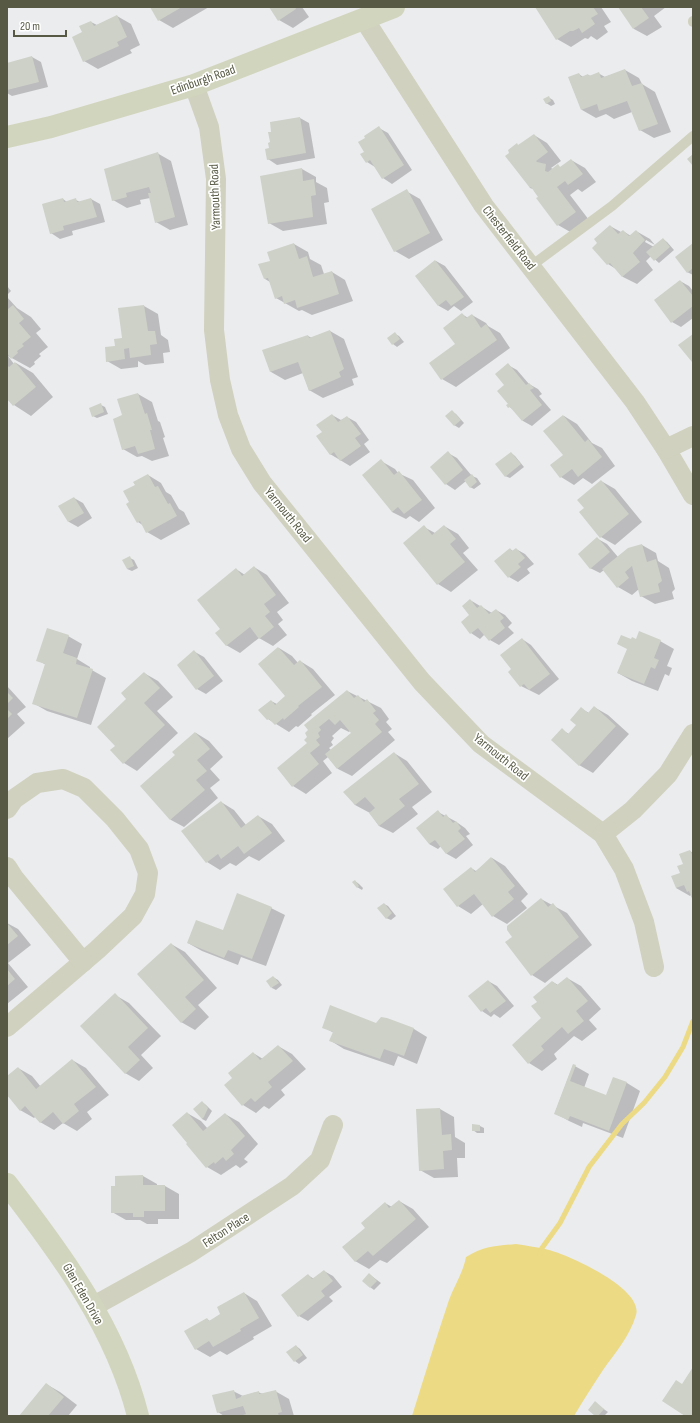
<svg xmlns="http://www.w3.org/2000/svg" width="700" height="1423" viewBox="0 0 700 1423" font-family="'Sofia Sans Condensed',sans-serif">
  <rect width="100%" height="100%" fill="#ebecee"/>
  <path fill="#ecda84" d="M516,1244C527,1246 538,1247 549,1250C569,1255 644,1289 636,1315C630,1336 615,1353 603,1370C593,1385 583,1401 574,1416H412C424,1377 436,1339 449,1300C454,1286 463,1273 466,1257C484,1246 496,1246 516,1244Z"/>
  <g fill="#0003" fill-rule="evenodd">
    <polygon points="151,7 209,7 173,28 159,20"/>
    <polygon points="270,7 302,7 309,17 293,28 279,20"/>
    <polygon points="536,7 601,7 611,22 604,26 608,32 597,40 591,36 588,39 585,38 571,47 557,39"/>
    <polygon points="619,7 666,7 654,16 662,27 647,36 634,29"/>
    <polygon points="117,16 131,24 140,45 130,50 132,53 98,69 84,61 83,33 91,22 97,25"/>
    <polygon points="32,57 41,62 48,87 12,96 7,93 7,64"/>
    <polygon points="625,70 639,78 642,84 655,92 671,132 654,138 640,130 632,112 614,119 606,114 596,118 582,110 569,78 579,74 583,77 588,75 591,76 598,73 605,77"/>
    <polygon points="548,97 553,100 555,104 551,106 546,103"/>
    <polygon points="300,118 309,123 315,158 277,165 268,159 270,149"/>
    <polygon points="379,128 388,133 412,170 392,184 383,178 375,167 367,162 365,152"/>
    <polygon points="534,135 547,143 561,161 551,168 553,169 558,166 561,168 571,160 585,168 596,182 582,192 578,189 570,195 589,220 572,233 558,225 538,198 539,197 533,189 530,188 519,146"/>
    <polygon points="157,153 171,161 188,225 170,230 156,222 150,198 140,200 141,204 127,208 113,200"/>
    <polygon points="302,169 316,177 316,182 327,188 329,202 324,203 327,224 283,231 269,223"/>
    <polygon points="406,191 420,199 443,240 409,259 395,251"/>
    <polygon points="63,199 67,202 76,200 80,202 91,199 100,204 105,222 72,231 73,235 60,239 51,233"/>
    <polygon points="610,226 621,232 623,231 631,236 636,231 650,239 655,245 646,240 645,242 654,247 663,239 667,242 674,250 659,263 651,256 646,261 653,270 637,284 623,277 616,269 608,264"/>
    <polygon points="294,244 308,252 310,259 321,265 324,274 332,272 345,280 353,301 312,315 302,310 299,311 276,298 270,282 265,279 271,261"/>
    <polygon points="693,244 693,275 687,272"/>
    <polygon points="436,261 445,266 473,302 461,311 454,306 448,311 439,306 416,276"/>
    <polygon points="680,281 689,286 693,291 693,318 681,327 672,322 655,300"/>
    <polygon points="7,286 11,291 7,295"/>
    <polygon points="7,297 17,308 31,317 41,329 36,333 48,347 39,354 41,356 34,362 35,364 30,368 8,356 14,364 16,363 33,373 53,397 31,416 14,405 7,397"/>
    <polygon points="144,306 158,314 161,335 168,340 170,352 163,353 164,363 145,365 138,361 138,367 121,369 107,361 123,339 119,309"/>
    <polygon points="462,314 468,318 472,315 486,323 488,326 500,333 510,348 456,387 442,379 457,344"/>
    <polygon points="330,331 344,339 358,377 352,379 354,385 323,398 309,390 303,373 285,380 271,372 264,351 308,336 312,338"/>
    <polygon points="395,334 399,336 404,342 397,347 393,344 389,338"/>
    <polygon points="508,365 517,370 529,384 538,389 542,394 539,396 551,410 532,426 523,421 515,411 507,405 509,404 506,385"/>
    <polygon points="138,394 152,402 158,421 160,422 165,437 163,438 169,456 152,461 142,456 137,457 123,449 123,416"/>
    <polygon points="101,405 105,407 108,414 97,418 93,416"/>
    <polygon points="452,412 456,414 464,423 459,428 454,425"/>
    <polygon points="332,415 341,420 347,417 356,422 369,440 364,444 370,452 350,466 330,454 323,433"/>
    <polygon points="564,416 577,424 592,443 602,448 615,466 592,484 583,478 574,485 561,477 564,455"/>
    <polygon points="448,453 457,458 472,476 477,478 481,484 474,489 470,487 466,481 455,490 446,484"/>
    <polygon points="511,453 515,456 524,467 510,478 505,476"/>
    <polygon points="381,461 395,469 398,473 413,480 435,508 419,522 410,516 406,519 392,512"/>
    <polygon points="148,475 161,483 166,492 171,495 179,509 184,512 190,524 161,540 147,532 144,526 138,522 128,504 130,503 136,485"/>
    <polygon points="601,481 615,489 642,522 615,545 601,537 581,512 585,508"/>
    <polygon points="74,498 83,503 92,518 78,527 69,522 60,506"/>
    <polygon points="444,526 458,534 469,548 463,553 478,570 451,592 438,584 424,527 435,533"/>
    <polygon points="598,539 607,544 618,557 642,545 656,553 658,561 669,568 675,589 672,592 674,599 655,604 641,596 639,589 632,595 618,587 604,570 600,573 590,568"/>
    <polygon points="510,549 513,551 516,549 525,554 534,564 527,569 530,573 518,582 509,577"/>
    <polygon points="130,558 134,560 138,568 132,571 127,569"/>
    <polygon points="254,567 267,575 289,603 277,612 283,620 278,624 287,635 273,646 259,638 240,653 226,645 221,630 236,569 245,575"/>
    <polygon points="470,600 492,613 496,610 505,615 512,623 508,627 514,633 499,645 490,640 485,634 480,639 471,633 462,622 471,615"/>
    <polygon points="68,636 82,644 77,659 90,667 90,669 106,678 91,725 47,711 33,703 46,665 38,660"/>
    <polygon points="522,639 531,645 559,679 539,695 521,686 513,670"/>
    <polygon points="632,640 660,641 674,649 667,666 672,668 669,676 665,674 658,691 632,681 618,673"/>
    <polygon points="279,648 292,656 298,663 300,661 313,669 335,695 311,714 312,715 298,727 296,726 289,732 268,719 271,701 277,704 287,696"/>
    <polygon points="195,652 204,657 223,681 206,694 197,689"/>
    <polygon points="144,673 158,681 173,697 157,711 178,733 137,771 124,763 116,746 128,700"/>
    <polygon points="7,686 26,707 17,714 25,723 7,739"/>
    <path d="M347,691L381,708L389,719L386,722L392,729L388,732L395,740L352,776L338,769L328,757L323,761L332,773L306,794L293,786L309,743L306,740ZM341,728L349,732L350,731L352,733L331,750L329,748L333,745L331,742L334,738L332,736Z"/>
    <polygon points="594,707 608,715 629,734 593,773 579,765 562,730 569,734 577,725 582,709 589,713"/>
    <polygon points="196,733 209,741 223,757 210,769 220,780 210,788 218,798 184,827 171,820 142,786 176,756"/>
    <polygon points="394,753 407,761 432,792 412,807 418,814 393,833 379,826 370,813 355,805 345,792"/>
    <polygon points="221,802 234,810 246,825 258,816 272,824 285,841 259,861 249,856 236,866 230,863 220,870 207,862"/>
    <polygon points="438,812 455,821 465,828 470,834 466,836 473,845 456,859 447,854 441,846 438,849 429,844"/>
    <polygon points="690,851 693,853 693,899 691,895 690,896 676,888"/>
    <polygon points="492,858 505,866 528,894 521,901 527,908 507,924 493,916 483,904 471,914 458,906 471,868 476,871"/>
    <polygon points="355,881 359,884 363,888 362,890 357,887"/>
    <polygon points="541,899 567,913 592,945 545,983 532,975 514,937"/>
    <polygon points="384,904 388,906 396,916 391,920 386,918"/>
    <polygon points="271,908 285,915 266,966 241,957 238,965 202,951 188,943 224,932"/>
    <polygon points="7,923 18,929 31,945 8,963 28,987 7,1004"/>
    <polygon points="171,944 185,952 217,988 198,1005 209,1017 195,1030 181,1022"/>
    <polygon points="273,977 278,980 282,985 276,990 272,988"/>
    <polygon points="567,978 581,986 601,1009 589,1020 597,1029 582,1041 574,1036 554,1054 557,1059 542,1071 529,1063 543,1019 539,1002 553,982 558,985"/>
    <polygon points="488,981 497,986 514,1006 500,1018 494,1014 491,1017 482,1011 470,996"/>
    <polygon points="115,995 129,1003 161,1036 141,1055 153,1068 139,1081 125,1073"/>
    <polygon points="387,1019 414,1029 427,1037 417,1064 398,1056 394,1066 344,1049 331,1041 334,1033 323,1027 376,1024"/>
    <polygon points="278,1046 292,1054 306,1069 281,1090 285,1095 269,1109 264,1106 256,1113 243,1105 253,1053 263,1059"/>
    <polygon points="72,1060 86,1068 109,1095 87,1112 92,1119 77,1131 63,1123 54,1130 40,1122 36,1116 34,1118 20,1110 7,1094 7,1077 18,1068 32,1076 41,1087"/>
    <polygon points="573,1065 589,1074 584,1088 607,1096 614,1078 627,1083 640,1091 623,1138 583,1123 582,1127 569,1121 555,1113"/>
    <polygon points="202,1102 206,1105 212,1111 206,1121 202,1119"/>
    <polygon points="440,1109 454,1117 455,1137 465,1143 465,1158 457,1158 458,1177 434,1178 420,1170"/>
    <polygon points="187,1113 201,1121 208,1129 225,1114 239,1122 258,1144 244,1159 248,1162 240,1168 236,1165 221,1175 207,1167"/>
    <polygon points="480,1126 484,1128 484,1133 477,1133 473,1130"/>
    <polygon points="143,1176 157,1184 157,1186 165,1186 179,1194 179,1219 158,1219 158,1224 147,1224 140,1220 126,1220 112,1212 116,1187"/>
    <polygon points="399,1201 413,1209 429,1227 387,1263 380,1260 369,1269 355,1261 366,1228 385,1203 392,1207"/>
    <polygon points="324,1271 333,1276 342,1287 329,1297 333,1301 308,1321 299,1316 308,1275 314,1279"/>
    <polygon points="369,1274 381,1283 374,1290 370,1287"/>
    <polygon points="244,1293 257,1301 272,1326 253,1337 254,1339 227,1355 220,1351 210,1357 196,1349 207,1319 210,1321 222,1314"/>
    <polygon points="296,1346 300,1349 307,1358 299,1364 295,1361"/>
    <polygon points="46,1384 60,1392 77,1405 68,1416 20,1416"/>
    <polygon points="233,1391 243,1396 258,1392 263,1394 275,1391 289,1399 294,1416 224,1416 218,1412"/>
    <polygon points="595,1403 608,1412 604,1416 597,1416"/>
  </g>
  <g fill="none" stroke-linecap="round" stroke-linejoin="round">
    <polyline stroke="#ecda84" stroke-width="5" points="540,1254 542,1248 560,1223 589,1167 622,1124 644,1103 665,1077 683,1047 693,1021"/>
  </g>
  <g fill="#ced1c8">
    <polygon points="150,7 182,7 158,21"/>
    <polygon points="269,7 295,7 296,9 278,21"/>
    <polygon points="535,7 593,7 598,14 591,18 595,24 582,33 579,28 573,31 570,31 556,40"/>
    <polygon points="618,7 641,7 649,18 633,29"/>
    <polygon points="117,15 127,37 117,42 119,46 83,62 72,37 82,32 79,26 91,21 94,26"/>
    <polygon points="32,56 39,82 7,90 7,63"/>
    <polygon points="625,69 632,86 642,83 658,124 639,131 627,101 599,111 597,104 581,110 568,77 579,73 581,77 588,74 589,76 599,72 601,78"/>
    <polygon points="549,96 551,101 546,104 543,99"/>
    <polygon points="300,117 306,153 267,160 265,149 269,148 268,143 270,142 268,132 271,132 270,122"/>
    <polygon points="379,126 404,165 382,179 370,160 366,163 360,154 364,152 358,142 365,138 364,136"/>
    <polygon points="534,134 548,152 536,161 537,162 546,164 545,171 548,172 558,164 560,167 571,159 583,174 568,185 565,181 557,187 576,212 557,226 536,198 538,197 531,187 530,188 505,156 509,153 508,150 517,143 518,145"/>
    <polygon points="158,152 175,217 155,223 148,193 151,193 149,187 126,193 127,197 112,201 104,169"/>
    <polygon points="693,154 693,166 687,159"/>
    <polygon points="302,168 303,181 314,179 316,195 311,196 313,217 268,224 260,176"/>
    <polygon points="407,189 430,233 394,252 371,209"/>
    <polygon points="63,198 64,202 76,198 77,202 91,198 97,217 63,226 64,230 50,234 42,204"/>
    <polygon points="610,225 618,234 623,230 629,236 636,230 645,240 633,253 640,262 622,277 610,263 607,265 592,248 597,243 594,239"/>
    <polygon points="663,238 670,247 654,261 646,252"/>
    <polygon points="294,243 299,259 307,256 313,277 332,271 339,294 297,308 295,300 284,304 282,296 275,299 268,278 264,279 258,264 270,261 267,252"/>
    <polygon points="693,243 693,268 687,273 675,257"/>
    <polygon points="435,260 464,297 451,306 446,300 438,306 415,276"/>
    <polygon points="680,280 693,296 693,306 671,323 654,300"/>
    <polygon points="13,305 24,319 19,323 31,337 22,344 24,346 17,351 18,353 11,359 7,353 7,307 8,309"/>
    <polygon points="144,305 148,331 155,331 157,344 150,345 151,355 130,358 129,348 124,349 125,359 106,362 105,347 115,346 114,339 122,338 118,308"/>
    <polygon points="462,313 466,318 472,314 481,328 486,324 497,340 441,380 429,363 455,344 443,328"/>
    <polygon points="330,330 344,369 339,372 341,377 309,391 298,362 270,372 262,350 308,335 309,338"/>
    <polygon points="395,332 400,339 392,345 387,338"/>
    <polygon points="693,334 693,361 692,362 678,345"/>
    <polygon points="15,362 36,387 13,406 7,399 7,365 9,367"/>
    <polygon points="508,363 526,385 529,383 534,388 530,390 542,405 522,421 510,407 508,408 506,405 508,404 497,391 504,385 495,374"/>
    <polygon points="138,393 145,414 147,413 152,430 150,430 155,449 138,454 135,446 122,450 113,419 122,415 117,399"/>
    <polygon points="101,403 104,412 92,417 89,408"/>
    <polygon points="452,410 461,420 454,426 445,416"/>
    <polygon points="332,414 338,422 347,416 361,434 355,438 361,446 340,461 334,452 330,455 316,436 322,432 316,425"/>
    <polygon points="563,415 585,442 588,439 602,457 578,477 572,469 560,478 550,465 563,455 543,431"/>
    <polygon points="448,451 463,470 445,485 430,467"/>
    <polygon points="511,452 521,464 505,477 495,464"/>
    <polygon points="381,459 394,475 399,471 422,500 404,514 398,507 392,512 362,475"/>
    <polygon points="148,474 155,487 158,486 168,504 170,503 177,516 146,533 140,521 137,523 126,504 129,502 123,491 135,485 133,482"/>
    <polygon points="472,474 477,482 470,488 464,480"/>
    <polygon points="601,480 629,514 600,538 579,512 584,508 577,500"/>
    <polygon points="74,497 84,513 68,522 58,506"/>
    <polygon points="424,525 432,535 444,525 456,539 450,544 465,562 437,585 403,543"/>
    <polygon points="597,537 610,552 590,569 578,554"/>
    <polygon points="642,544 647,562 656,559 662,581 658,584 660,592 640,597 632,566 625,572 629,578 617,588 602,569 628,548"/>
    <polygon points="510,548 512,551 516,548 525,558 518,564 521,567 508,578 494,561"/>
    <polygon points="130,556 134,566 127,569 122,560"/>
    <polygon points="254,566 276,595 264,604 270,612 265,616 274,627 259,639 250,627 226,646 215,633 220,629 197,600 236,568 242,576"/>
    <polygon points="470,599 477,608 481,605 489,614 496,609 504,618 500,621 505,628 489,641 478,628 470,634 461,622 469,615 462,606"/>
    <polygon points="47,628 69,635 63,653 77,658 76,664 93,669 77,718 32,704 45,664 36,661"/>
    <polygon points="639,631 661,640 654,658 659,660 655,669 651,667 644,684 617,673 627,649 617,644 621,635 631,639 632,637 636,639"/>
    <polygon points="522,638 550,674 529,690 524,684 520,687 508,672 511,669 500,655"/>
    <polygon points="278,647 294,665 300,660 322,687 298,706 299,707 284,720 283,718 275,725 269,719 267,720 258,710 271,700 275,705 285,696 258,664"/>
    <polygon points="194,650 214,676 196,690 177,665"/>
    <polygon points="144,672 160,688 144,703 165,725 123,764 110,750 115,746 97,727 126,699 121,693"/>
    <polygon points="347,690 354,698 358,695 364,702 367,699 376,711 373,713 379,720 375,724 382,732 337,769 325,754 351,733 340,720 335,725 329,719 319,727 321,730 318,733 320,737 316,740 320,745 310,753 319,764 292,787 277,768 307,743 304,740 307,737 305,733 308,730 304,725"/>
    <polygon points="7,692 13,698 7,704"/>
    <polygon points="594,706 616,726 579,766 551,740 562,728 568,734 576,725 570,720 581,707 588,713"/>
    <polygon points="7,709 12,714 7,719"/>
    <polygon points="195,732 210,749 197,760 207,771 196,780 205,790 170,820 140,786 175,755 172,752"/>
    <polygon points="394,752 419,784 399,799 405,806 379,826 369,813 375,808 365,797 355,805 343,792"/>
    <polygon points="221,801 241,828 258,815 272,833 244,854 238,846 221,859 218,854 206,863 181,831"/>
    <polygon points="438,810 443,817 446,814 453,823 456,821 461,828 458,831 465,839 446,854 435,840 429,844 416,828"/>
    <polygon points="690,850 693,856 693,901 689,891 687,892 684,885 676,888 671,876 680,873 677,866 683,864 679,854"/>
    <polygon points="491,857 515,886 508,892 514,899 492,917 474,894 457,907 443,889 471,867 475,872"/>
    <polygon points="355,880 359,886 357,888 352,882"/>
    <polygon points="237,893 272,907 252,959 228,950 224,958 187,943 196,920 223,930"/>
    <polygon points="541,898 548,907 553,903 579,937 531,976 505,942 512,937 507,930 507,926"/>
    <polygon points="384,903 392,913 386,919 377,908"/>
    <polygon points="7,923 18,936 7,945"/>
    <polygon points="171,943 204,980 185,997 196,1009 181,1023 137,974"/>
    <polygon points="7,969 15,979 7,986"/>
    <polygon points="273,976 279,983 271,988 266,981"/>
    <polygon points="567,977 588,1001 576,1011 584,1021 568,1034 562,1027 541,1046 544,1050 528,1064 512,1045 541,1018 531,1006 537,1002 533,997 552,981 557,985"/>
    <polygon points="488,980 506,1001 490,1013 486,1008 481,1012 468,996"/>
    <polygon points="115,993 148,1028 128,1047 140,1060 125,1074 80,1026"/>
    <polygon points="330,1005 376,1023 381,1017 387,1018 414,1028 404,1056 384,1049 380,1059 329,1041 333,1032 322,1028"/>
    <polygon points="278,1045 293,1061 268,1082 272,1087 255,1102 251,1098 242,1106 224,1085 232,1078 228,1073 253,1052 260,1060"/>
    <polygon points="72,1059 96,1087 74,1104 79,1111 63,1124 53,1112 40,1123 25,1106 20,1111 7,1095 7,1076 18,1067 36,1089"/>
    <polygon points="573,1064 576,1065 570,1081 606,1095 613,1077 627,1082 609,1131 570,1116 568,1120 554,1114"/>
    <polygon points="202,1101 208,1108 204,1117 202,1119 193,1109"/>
    <polygon points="440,1108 442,1135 451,1134 452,1150 443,1151 444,1169 419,1171 416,1109"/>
    <polygon points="187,1112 203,1131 225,1113 245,1136 231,1150 234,1154 226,1161 223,1157 215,1164 214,1162 206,1168 186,1144 187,1143 172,1125"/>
    <polygon points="472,1124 480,1125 480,1131 472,1131"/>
    <polygon points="143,1175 143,1185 165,1185 165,1211 144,1211 144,1217 133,1217 133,1213 111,1213 111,1186 115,1186 115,1176"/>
    <polygon points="399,1200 416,1219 373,1256 368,1251 355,1262 342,1247 365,1228 361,1223 385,1202 389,1208"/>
    <polygon points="324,1270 333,1281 321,1291 325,1296 298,1317 281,1295 308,1274 312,1279"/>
    <polygon points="369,1273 377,1281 370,1288 362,1281"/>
    <polygon points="244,1292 259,1318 240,1329 241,1331 213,1347 209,1341 195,1350 184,1331 207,1318 209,1321 220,1314 217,1307"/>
    <polygon points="296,1345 303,1355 294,1362 286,1352"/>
    <polygon points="693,1367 693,1416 685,1416 662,1401 676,1380 682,1384"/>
    <polygon points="46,1383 64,1397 48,1416 19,1416"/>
    <polygon points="234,1390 236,1399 241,1397 241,1396 259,1391 259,1394 276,1390 282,1412 278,1413 279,1416 240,1416 246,1414 243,1406 217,1413 212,1395"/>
    <polygon points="595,1401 604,1409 598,1416 595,1416 588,1410"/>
  </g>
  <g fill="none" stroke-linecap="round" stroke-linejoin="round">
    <g stroke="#d0d1be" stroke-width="10">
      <polyline points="693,21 693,22"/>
      <polyline points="531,266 612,206 693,136"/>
    </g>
    <g stroke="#d0d1be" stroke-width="20">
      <polyline points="364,19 484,206 635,402 666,449 693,495"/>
      <polyline points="194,85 209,127 216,179 214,330 220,380 228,415 241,449 262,483 422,682 481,744 603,834 624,869 644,922 654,967"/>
      <polyline points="666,449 693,436"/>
      <polyline points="7,809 14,799 37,783 63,779 84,788 115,819 139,849 148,873 145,894 133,916 97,950 7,1027"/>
      <polyline points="603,834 633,810 668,774 693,734"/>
      <polyline points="7,867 14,878 83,962"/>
      <polyline points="92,1307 191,1252 292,1186 320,1160 333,1125"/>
    </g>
    <g stroke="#d2d5bd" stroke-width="22">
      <polyline points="7,137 51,127 194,85 394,7"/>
      <path d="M7,1184C61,1254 116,1328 138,1416"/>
    </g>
  </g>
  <g text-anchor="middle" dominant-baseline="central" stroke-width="3.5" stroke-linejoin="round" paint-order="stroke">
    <g font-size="13" fill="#575944" stroke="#fff">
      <text transform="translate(203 80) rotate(-19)">Edinburgh Road</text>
      <text transform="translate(215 197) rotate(-92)">Yarmouth Road</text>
      <text transform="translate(509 238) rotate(52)">Chesterfield Road</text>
      <text transform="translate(288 515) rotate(51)">Yarmouth Road</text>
      <text transform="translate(501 757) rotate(39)">Yarmouth Road</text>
      <text transform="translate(226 1230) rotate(-33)">Felton Place</text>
      <text transform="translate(83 1294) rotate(60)">Glen Eden Drive</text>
    </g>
  </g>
  <rect width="700" height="1423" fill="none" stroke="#575944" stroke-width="16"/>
  <path d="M14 30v6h52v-6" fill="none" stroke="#575944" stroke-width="2"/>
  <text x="20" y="30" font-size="12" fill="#575944" stroke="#ffffff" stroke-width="3" paint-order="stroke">20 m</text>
</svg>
